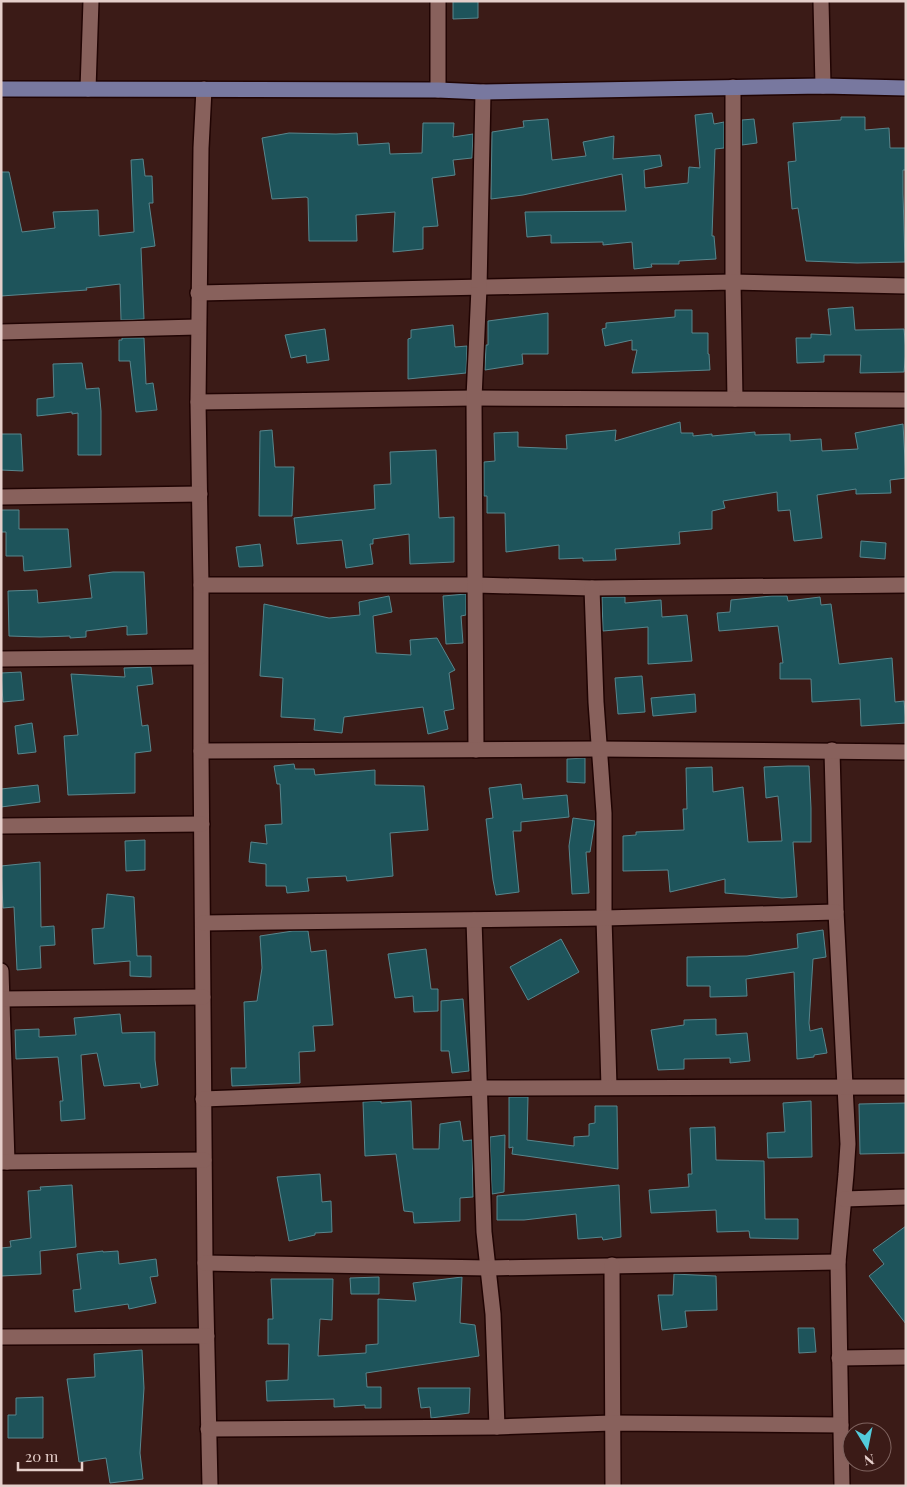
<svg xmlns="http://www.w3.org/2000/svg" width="907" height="1487" viewBox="0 0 907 1487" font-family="'Playfair Display',serif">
  <rect width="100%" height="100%" fill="#3b1b17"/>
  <g fill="#1e545b" stroke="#58868d">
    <polygon points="453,1 478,1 478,18 453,19"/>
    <polygon points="712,113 714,124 724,122 724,148 715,149 712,236 714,236 716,259 679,261 679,264 651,264 652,267 634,269 632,242 603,245 603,242 551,243 551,235 527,237 525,212 626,211 622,174 523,195 491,199 492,132 524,127 523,121 548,119 552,160 586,156 583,142 614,136 613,159 660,155 662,166 644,170 645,188 688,183 689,167 700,168 695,115"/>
    <polygon points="841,117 865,117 865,130 889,128 890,148 906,148 906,170 903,170 903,194 905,262 857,263 806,261 798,208 792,209 788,162 796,161 793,123 841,120"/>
    <polygon points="754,119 757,143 742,145 742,120"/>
    <polygon points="423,123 454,123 453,137 473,134 472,158 453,160 455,175 432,178 438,226 423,227 423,249 393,252 395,212 356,215 357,241 309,241 308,198 306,197 272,199 262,138 289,133 336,134 357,133 358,145 389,143 390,154 422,153"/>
    <polygon points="143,159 145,176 152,176 153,203 149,203 155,246 141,248 144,319 121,320 120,284 86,288 87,290 1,296 1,172 9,172 22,232 55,228 53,212 98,210 99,236 134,232 131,160"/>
    <polygon points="853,307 855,330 904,329 906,351 904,372 860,373 861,355 824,355 824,362 797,363 796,338 811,338 811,334 831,335 828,309"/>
    <polygon points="675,310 692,310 692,333 708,333 708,354 709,354 710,370 632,373 637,350 632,350 632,340 605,346 602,329 606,328 606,323 675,317"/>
    <polygon points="548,313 548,354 522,354 523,364 485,370 486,345 488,345 488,321"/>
    <polygon points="453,325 455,347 467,346 466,373 408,379 408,339 411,338 411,330"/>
    <polygon points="325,329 329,360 307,363 306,355 291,358 285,335"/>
    <polygon points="122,338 144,338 146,384 153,383 157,410 136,412 130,361 119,361 119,340 122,340"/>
    <polygon points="82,363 86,389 99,388 101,411 101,455 78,455 78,413 72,414 72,412 37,416 37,399 54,397 53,364"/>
    <polygon points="680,422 681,433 693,433 693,436 712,434 712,436 755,432 755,435 790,434 790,441 821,439 822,451 858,449 855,433 903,424 906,478 890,480 891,493 856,494 856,489 817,495 822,538 794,541 790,510 778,511 777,492 723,501 725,508 712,511 712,529 679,532 680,544 615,549 616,560 583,561 583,558 559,559 559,545 506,552 505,513 487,513 487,496 484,496 484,462 495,461 494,433 518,432 518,447 567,449 566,435 616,430 615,441"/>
    <polygon points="272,430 275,467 294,467 292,516 259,516 260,431"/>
    <polygon points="1,434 21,434 23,471 1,470"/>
    <polygon points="436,450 439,518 454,517 454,562 410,564 409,534 373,539 373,544 370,544 373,564 346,568 342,540 297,544 294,518 375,509 374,485 391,484 390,452"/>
    <polygon points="1,510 19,510 19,529 68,529 71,567 24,571 23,556 6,556 6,532 1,532"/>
    <polygon points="861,541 886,543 885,559 860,557"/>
    <polygon points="260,544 263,566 239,567 236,547"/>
    <polygon points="113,572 144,572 147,634 127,635 127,626 86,631 86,637 70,638 70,636 40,637 9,636 8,591 37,590 38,603 92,598 89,575"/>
    <polygon points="466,594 466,615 461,616 463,643 446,644 443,596"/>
    <polygon points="389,596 392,612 373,616 376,653 411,655 410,640 437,638 455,670 449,673 454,709 444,711 448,729 428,734 423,707 344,717 342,733 314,730 315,719 281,717 283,678 260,676 264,604 329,618 360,615 359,602"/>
    <polygon points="772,596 787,596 788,601 820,597 821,605 831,604 839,664 892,658 895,702 904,701 906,723 861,726 860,699 812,702 811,679 780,679 780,663 783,663 778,626 719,631 717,613 730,612 731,600"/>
    <polygon points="602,597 625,597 625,603 661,600 662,617 687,615 692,661 648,664 648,627 603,631"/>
    <polygon points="151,667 153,684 137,686 142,726 148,725 151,751 135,753 135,793 68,795 64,736 78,735 71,674 125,677 124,668"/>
    <polygon points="21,672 24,700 3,702 1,673"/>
    <polygon points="642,676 645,712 618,714 615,678"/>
    <polygon points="695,694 696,712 653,716 651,698"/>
    <polygon points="32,723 36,752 18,754 15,726"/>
    <polygon points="585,758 585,783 567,782 567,759"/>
    <polygon points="294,764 295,769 314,769 315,775 375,770 375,785 424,786 428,830 390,833 393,876 347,881 346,876 307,878 309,891 287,893 286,886 266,886 266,864 249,862 251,842 267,844 265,825 282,824 280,784 277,784 274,766"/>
    <polygon points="788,766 809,766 811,808 811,842 793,842 797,897 782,898 725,893 725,879 670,892 668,870 623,871 623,836 636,835 636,832 684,830 683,809 687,809 686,768 712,767 713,792 743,787 748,842 782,841 778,796 766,798 764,767"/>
    <polygon points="521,784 523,799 567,795 569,817 521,822 521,831 513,831 519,892 496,895 493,880 486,819 493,818 489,788"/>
    <polygon points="38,785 40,802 1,807 1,789"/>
    <polygon points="573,818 595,821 590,852 586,852 589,893 572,894 569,846"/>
    <polygon points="145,840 145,870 126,871 125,841"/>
    <polygon points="40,862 41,927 54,926 55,945 40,946 41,968 17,970 14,907 3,908 1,866"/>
    <polygon points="107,894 134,897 137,956 151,956 151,977 130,976 130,961 94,964 92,929 104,928"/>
    <polygon points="823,930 826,957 813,959 809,1023 810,1031 822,1028 827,1053 814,1055 814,1057 797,1059 794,972 746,979 747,996 710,997 710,986 687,986 687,957 747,956 798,948 797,934"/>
    <polygon points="293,931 308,931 311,952 326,950 333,1025 313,1026 315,1051 299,1052 300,1083 232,1086 231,1068 246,1068 244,1002 257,1001 262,968 260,936"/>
    <polygon points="561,939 579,972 528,1000 510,967"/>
    <polygon points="426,949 431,989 438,989 438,1011 414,1012 413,996 395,998 388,954"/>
    <polygon points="463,999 469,1071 452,1073 449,1051 441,1051 441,1001"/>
    <polygon points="120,1014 122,1033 155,1032 155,1060 158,1085 141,1088 140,1083 104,1086 97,1053 81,1055 85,1119 61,1121 60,1101 63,1101 58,1057 16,1059 15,1030 39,1029 39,1037 76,1035 74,1018"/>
    <polygon points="716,1019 716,1035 747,1033 750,1061 730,1063 730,1058 684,1059 684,1069 658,1070 651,1030 684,1025 684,1020"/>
    <polygon points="509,1097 528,1097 527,1140 574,1146 574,1137 589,1136 589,1124 595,1123 595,1106 617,1106 618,1169 512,1154 513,1147 509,1148"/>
    <polygon points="381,1101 381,1103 411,1101 413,1149 439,1149 440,1124 460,1121 463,1141 472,1140 473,1197 460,1198 460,1221 414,1223 413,1212 404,1211 396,1154 365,1156 363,1102"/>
    <polygon points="811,1101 812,1157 768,1158 767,1133 785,1132 783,1103"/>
    <polygon points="906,1103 906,1153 860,1154 859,1104"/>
    <polygon points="715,1127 716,1160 764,1161 765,1219 798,1219 798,1239 750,1238 749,1231 717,1232 716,1210 651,1213 649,1190 689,1187 688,1174 692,1174 690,1128"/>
    <polygon points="505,1135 504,1192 492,1194 490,1137"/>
    <polygon points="320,1174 322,1202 331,1201 332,1232 315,1233 315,1235 289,1241 277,1177"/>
    <polygon points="72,1185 76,1247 40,1251 41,1274 1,1276 1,1248 11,1247 10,1241 31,1238 28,1191 41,1190 40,1187"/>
    <polygon points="619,1185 621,1237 603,1240 602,1237 578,1239 576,1214 524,1220 497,1220 497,1196"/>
    <polygon points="906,1226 906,1324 869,1276 884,1264 873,1250"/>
    <polygon points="103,1251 103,1252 118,1251 119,1264 156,1259 158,1276 150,1277 156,1303 129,1309 128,1304 75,1312 73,1290 81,1289 77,1254"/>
    <polygon points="674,1274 716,1276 717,1310 685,1311 687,1327 662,1330 658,1295 673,1295"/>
    <polygon points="379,1277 379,1294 351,1294 350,1278"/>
    <polygon points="462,1277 460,1323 475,1325 479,1356 366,1373 367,1387 381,1387 381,1408 365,1408 365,1405 334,1407 334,1399 267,1401 266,1381 288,1380 289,1344 268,1344 268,1319 273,1319 271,1279 333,1279 332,1320 320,1319 318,1356 366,1353 366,1345 378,1344 378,1299 416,1301 413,1283"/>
    <polygon points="798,1328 814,1328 816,1352 799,1353"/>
    <polygon points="142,1350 144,1388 140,1453 143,1479 110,1483 106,1458 79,1462 67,1379 95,1377 94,1354"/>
    <polygon points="418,1388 470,1388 469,1413 431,1418 430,1407 421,1408"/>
    <polygon points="43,1397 43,1438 8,1438 8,1415 16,1415 16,1398"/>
  </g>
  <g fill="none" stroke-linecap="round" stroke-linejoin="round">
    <g stroke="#200403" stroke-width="18">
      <g id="minor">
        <polyline points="821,1 823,86"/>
        <polyline points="733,87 733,282 735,399"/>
        <polyline points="88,89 91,1"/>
        <polyline points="204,89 201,148 198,402 201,585 201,751 205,1263 210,1486"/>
        <polyline points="438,90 438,1"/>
        <polyline points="198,293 733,282 906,286"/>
        <polyline points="1,332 198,327"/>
        <polyline points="198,402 474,398 906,400"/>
        <polyline points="1,497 200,494"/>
        <polyline points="201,585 476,585 592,588 906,585"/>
        <polyline points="592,588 596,702 604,813 604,918 609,1087"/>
        <polyline points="1,659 200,657"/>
        <polyline points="476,750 474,398 479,288 483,92"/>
        <polyline points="832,750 836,912 848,1144 846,1174 838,1262 842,1486"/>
        <polyline points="201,751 599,749 906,752"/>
        <polyline points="1,826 202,824"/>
        <polyline points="474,920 484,1232 493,1314 497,1427"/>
        <polyline points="203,923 604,918 836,912"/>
        <polyline points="1,971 7,1162"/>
        <polyline points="1,999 203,997"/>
        <polyline points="203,1099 480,1088 906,1087"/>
        <polyline points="1,1162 204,1160"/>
        <polyline points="844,1199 906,1197"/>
        <polyline points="205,1263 488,1268 838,1262"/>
        <polyline points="612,1265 613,1486"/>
        <polyline points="1,1337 207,1336"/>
        <polyline points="839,1358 906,1357"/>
        <polyline points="208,1429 497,1427 612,1423 841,1425"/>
      </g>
    </g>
    <g stroke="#200403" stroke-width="18">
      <polyline id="major" points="1,89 438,90 483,92 823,86 906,88"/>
    </g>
    <use href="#minor" stroke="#88615c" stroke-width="15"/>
    <use href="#major" stroke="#78789f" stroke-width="15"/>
  </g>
  <rect width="907" height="1487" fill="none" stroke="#e5cfcb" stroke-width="5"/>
  <g transform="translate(867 1447) rotate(170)"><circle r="24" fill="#3b1b17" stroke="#7f635f"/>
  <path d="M0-4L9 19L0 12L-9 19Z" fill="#53cbdb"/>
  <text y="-8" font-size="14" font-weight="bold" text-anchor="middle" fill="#e5cfcb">N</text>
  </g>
  <path d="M18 1462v8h64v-8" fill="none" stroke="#e5cfcb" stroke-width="2.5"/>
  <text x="25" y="1462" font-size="15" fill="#e5cfcb" stroke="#3b1b17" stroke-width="4" paint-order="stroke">20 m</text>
</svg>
